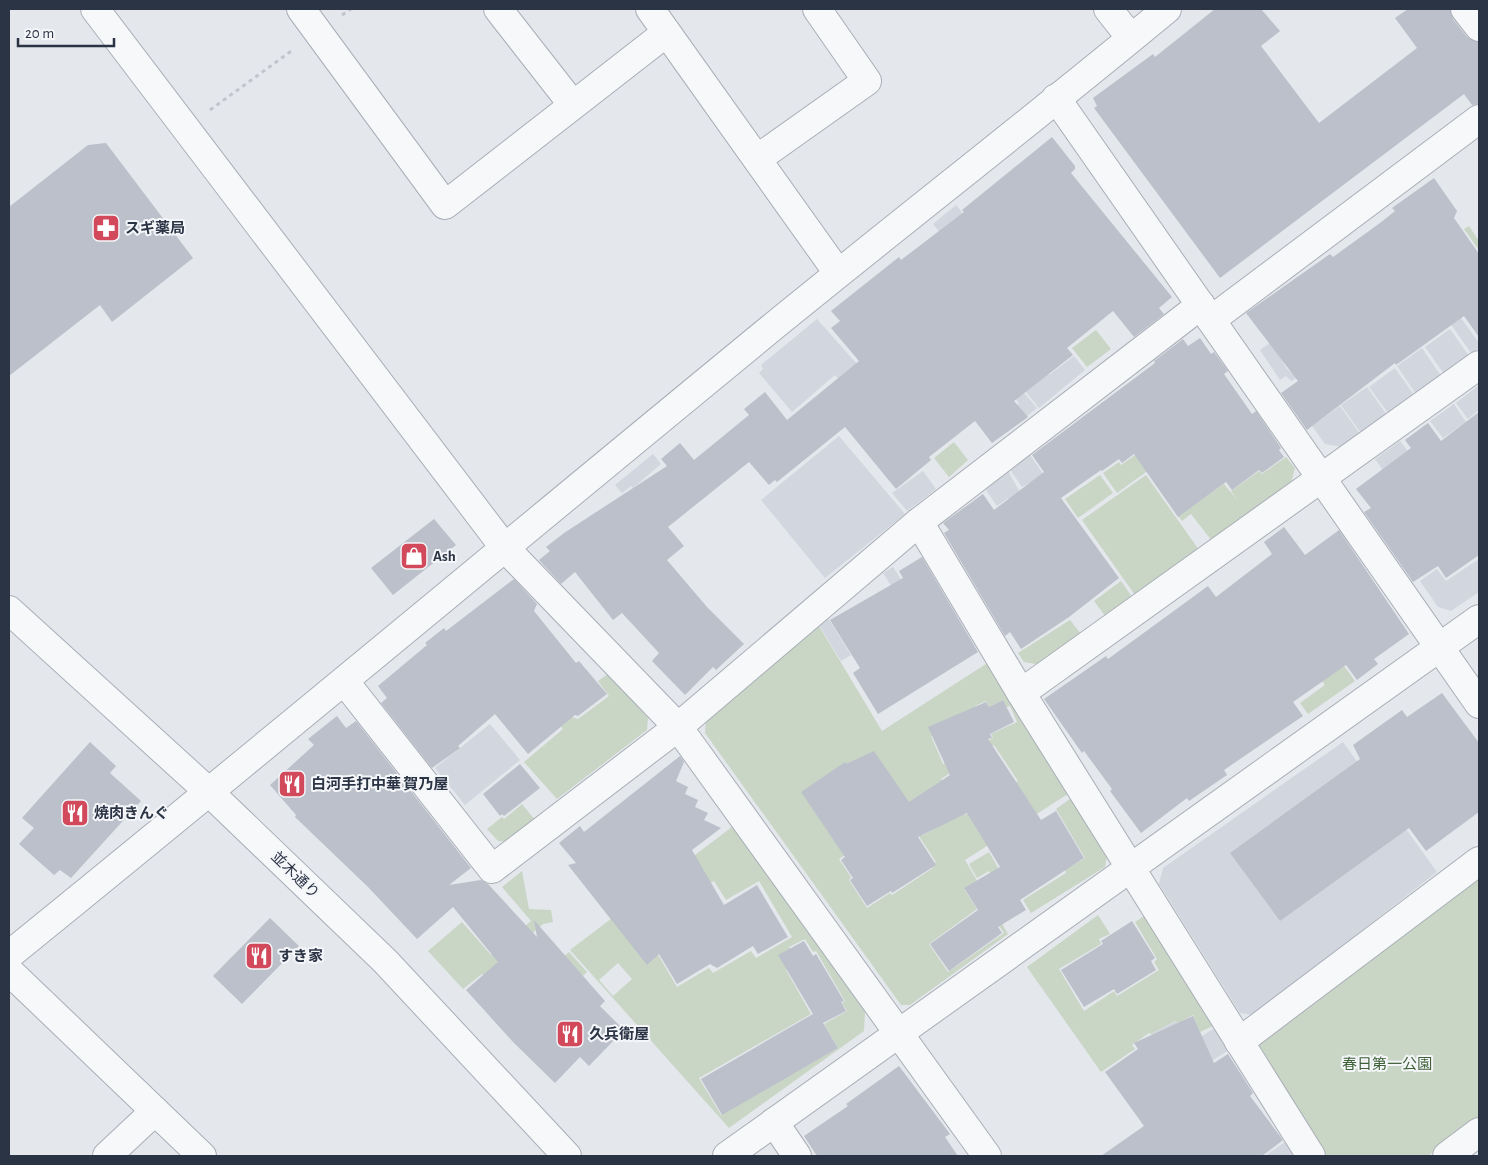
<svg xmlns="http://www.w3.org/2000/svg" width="1488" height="1165" viewBox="0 0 1488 1165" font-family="'Alegreya Sans','Noto Sans JP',sans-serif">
  <rect width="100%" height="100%" fill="#e4e7ec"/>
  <g fill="#d2d6de">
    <polygon points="956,205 998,257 947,241 933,224"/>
    <polygon points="1448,300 1479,343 1479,348 1471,353 1438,306"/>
    <polygon points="817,319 881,391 862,407 835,375 792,412 759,373 763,369 761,365"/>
    <polygon points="1450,329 1469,356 1444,374 1425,347"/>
    <polygon points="1274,340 1286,358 1282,361 1287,369 1298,377 1291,381 1286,376 1280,380 1260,350"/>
    <polygon points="986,343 1040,363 1049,375 1074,356 1085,370 1039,408"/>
    <polygon points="1422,348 1441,376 1416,394 1397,366"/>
    <polygon points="995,359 1037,408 1006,433 997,423 1019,403 988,365"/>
    <polygon points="1395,368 1414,395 1388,413 1369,387"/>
    <polygon points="1479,385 1479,410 1468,419 1456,403"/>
    <polygon points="1367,387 1387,415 1361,433 1341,405"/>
    <polygon points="1454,404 1466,422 1443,438 1430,421"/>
    <polygon points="1340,406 1360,434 1342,447 1325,444 1312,426"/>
    <polygon points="839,436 905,514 825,578 761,500"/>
    <polygon points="1400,441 1413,458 1387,476 1375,459"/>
    <polygon points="1028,452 1044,475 1022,487 1009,468"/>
    <polygon points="653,454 661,464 633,488 631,486 622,493 615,485"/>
    <polygon points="1007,469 1021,494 1010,501 1008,498 997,506 986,490"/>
    <polygon points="923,471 936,489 907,511 892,493"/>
    <polygon points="1479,559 1479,592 1451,611 1438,607 1420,581 1437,569 1446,581"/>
    <polygon points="893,567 923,613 913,619 883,573"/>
    <polygon points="828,618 851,655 841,661 819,625"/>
    <polygon points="490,724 520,760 465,805 435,768"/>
    <polygon points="1343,742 1437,872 1253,1015 1240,1013 1159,884 1163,868"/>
    <polygon points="1176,1021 1192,1042 1215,1028 1229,1050 1165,1090 1159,1045 1151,1034"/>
    <polygon points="1285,1142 1294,1154 1291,1156 1265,1156"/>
  </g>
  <g fill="#c9d6c5" fill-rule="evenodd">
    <polygon points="1469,226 1479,241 1479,250 1464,229"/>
    <polygon points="1096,330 1111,349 1087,367 1072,348"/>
    <polygon points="954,442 968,460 949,477 934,458"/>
    <polygon points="1152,443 1153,467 1117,493 1103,473 1119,462 1121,465"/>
    <polygon points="1286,457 1295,468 1291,483 1212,541 1191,514 1182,521 1178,516 1224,484 1238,501 1231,491 1259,471 1262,474"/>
    <polygon points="1100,475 1113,493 1078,518 1065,499"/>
    <polygon points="1146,475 1199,550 1135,595 1082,520"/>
    <polygon points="1121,581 1132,597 1106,617 1094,601"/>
    <polygon points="1070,620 1081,634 1041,665 1024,662 1018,653"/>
    <path d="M819,626L882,731L989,662L1071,792L965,860L1008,934L910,1005H901L705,733L706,716ZM1003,700L1006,707L1010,706L1017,722L991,734L993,738L943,764L931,736L976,710L975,706L986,701L989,707ZM994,745L1018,781L965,815L941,779ZM930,811L938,827L923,835L915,818ZM905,815L936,862L931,866L933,868L892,895L890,893L867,908L849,880L851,877L839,859ZM976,882L985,906L1004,933L948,972L929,944L977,909L964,889Z"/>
    <polygon points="1329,645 1355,681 1308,714 1300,703 1325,685 1308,661"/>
    <polygon points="608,674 648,718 647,730 557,799 524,762 563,729 552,715 557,712 578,719 609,696 598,681"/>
    <polygon points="1074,796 1108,849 1105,867 1031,913 1023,900 1066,873 1065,870 1085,858 1056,809"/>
    <polygon points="522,804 535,820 510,842 498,841 487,829 502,817 504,819"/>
    <path d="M732,827L865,1011L864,1031L729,1128L570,950ZM714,881L726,900L759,881L792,937L756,958L751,951L713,973L709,968L677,987L637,919L687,896ZM805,939L813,952L816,951L845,1001L842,1003L847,1011L824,1024L838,1048L721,1115L699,1078L811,1014L786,970L798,963L789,947ZM618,963L632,979L613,996L599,980Z"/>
    <polygon points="989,852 1010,888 1002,892 989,871 977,878 969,864"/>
    <polygon points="522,871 529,909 551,910 553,922 543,924 484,976 482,974 463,989 428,951 462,922 491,955 531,921 502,887"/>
    <polygon points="1479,877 1479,1117 1428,1156 1327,1156 1258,1046"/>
    <polygon points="1098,915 1110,934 1099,939 1101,944 1059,969 1084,1011 1114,991 1117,996 1159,970 1154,962 1157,959 1135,922 1144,916 1213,1026 1200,1032 1193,1015 1179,1023 1175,1021 1151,1034 1149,1033 1132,1045 1135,1049 1101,1072 1027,967"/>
    <polygon points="569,952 587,972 569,989 562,958"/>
  </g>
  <g fill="#bbc0ca">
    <polygon points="1215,9 1261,9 1280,31 1261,46 1319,123 1417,48 1395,18 1408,9 1450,9 1453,19 1467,37 1479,42 1479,104 1472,105 1464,94 1220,278 1094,108 1097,106 1093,98 1153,54 1155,57"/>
    <polygon points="1052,137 1075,166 1075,169 1071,173 1172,297 1159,308 1164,314 1134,337 1113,311 1067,348 1073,355 1014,401 1028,417 992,443 975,421 929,457 931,460 896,489 845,427 777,482 775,480 769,485 749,462 668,527 684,546 667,560 707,607 744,644 716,670 713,667 685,695 652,661 659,653 622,613 613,620 575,572 561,584 539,560 550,551 546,547 564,533 667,466 661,459 680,443 694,460 749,415 744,409 765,392 787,420 859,361 831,328 840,321 831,311 899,257 901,260 964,212 962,210"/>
    <polygon points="106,143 193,258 112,322 100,305 9,376 9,207 88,145"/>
    <polygon points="1434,178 1457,211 1454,218 1479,254 1479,337 1464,316 1396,365 1395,363 1307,430 1281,393 1298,381 1246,313 1330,254 1333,257 1380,223 1395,211 1392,208"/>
    <polygon points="1200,338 1211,354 1214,352 1228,371 1224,374 1252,414 1256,411 1281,448 1279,450 1284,457 1262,473 1259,470 1232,490 1226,482 1178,517 1134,454 1122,463 1119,459 1102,471 1101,470 1061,498 1119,578 1069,617 1021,649 1010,632 1005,636 944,533 949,530 943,523 983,494 994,510 1044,472 1032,455 1155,363 1154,361 1183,339 1188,346"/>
    <polygon points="1479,412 1479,555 1446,578 1438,566 1413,582 1364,512 1371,508 1356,489 1411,448 1405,440 1428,423 1441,441"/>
    <polygon points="434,519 456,545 393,595 371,568"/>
    <polygon points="1284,527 1305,555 1339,530 1409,634 1374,659 1378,664 1357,680 1346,665 1293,702 1303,716 1224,770 1227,775 1189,801 1187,798 1141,833 1110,791 1112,789 1084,751 1082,753 1044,699 1106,656 1108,659 1208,586 1216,597 1272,554 1264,542"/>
    <polygon points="922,557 978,652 878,714 853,673 860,668 830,620 903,578 899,571"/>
    <polygon points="514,579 537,604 534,611 576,663 579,661 607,694 578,716 575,715 528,754 495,714 458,746 460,748 432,768 381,703 387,698 378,686 427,645 425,643 444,628 446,631"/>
    <polygon points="1442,693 1479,743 1479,812 1426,851 1409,828 1280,921 1230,853 1360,759 1353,745 1402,710 1407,717"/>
    <polygon points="1003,700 1014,722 990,734 992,738 988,739 1041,820 1056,811 1084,858 1020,900 1026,910 998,927 1002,933 949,971 930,944 978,910 964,888 1000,867 967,813 918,837 936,865 892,893 891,891 867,906 850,880 853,878 841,860 845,857 801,792 845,762 846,764 874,751 909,802 950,775 928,727 986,702 989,707"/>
    <polygon points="337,716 346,728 356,721 471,868 449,885 481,880 488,884 537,937 534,920 605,1001 600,1006 624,1030 589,1066 580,1057 555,1083 513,1042 466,990 498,962 453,907 417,939 368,887 295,817 296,815 270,785 314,745 308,739"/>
    <polygon points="90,742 116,766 110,773 141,801 71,878 60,870 54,875 19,844 34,828 22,818"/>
    <polygon points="680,756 684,762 676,781 688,787 685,794 698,800 695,807 708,813 704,820 721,828 692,850 724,905 757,885 788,937 758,954 753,946 717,968 710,964 677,984 659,954 647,965 568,865 576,863 559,843 580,826 584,832"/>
    <polygon points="520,764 540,788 504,816 502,814 500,816 483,794"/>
    <polygon points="270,918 299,946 242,1004 213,976"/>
    <polygon points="1132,921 1155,958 1151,961 1156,970 1117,994 1114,989 1084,1007 1061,970 1103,944 1101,941"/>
    <polygon points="804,941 813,956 816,954 844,1001 841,1002 846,1011 823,1023 838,1048 722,1115 701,1079 813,1014 778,955"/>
    <polygon points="1193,1016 1214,1063 1228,1054 1253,1093 1250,1096 1283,1140 1262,1156 1101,1156 1144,1126 1105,1072 1138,1049 1134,1043"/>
    <polygon points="899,1066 950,1134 945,1137 958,1156 817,1156 804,1136 848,1106 846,1104"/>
  </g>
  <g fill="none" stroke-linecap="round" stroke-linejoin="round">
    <g stroke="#a9aeb7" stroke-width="30">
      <g id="minor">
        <polyline points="95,9 504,547 678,727 987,1156"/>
        <polyline points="301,9 445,205 666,33"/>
        <polyline points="498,9 573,105"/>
        <polyline points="650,9 838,273"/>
        <polyline points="1108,9 1131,38"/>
        <polyline points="1465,9 1479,27"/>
        <polyline points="1056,98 1479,704"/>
        <polyline points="757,159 867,81 817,9"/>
        <polyline points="1211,320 1479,119"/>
        <polyline points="919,522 1021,693 1311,1156"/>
        <polyline points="9,610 209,792 385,961 567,1156"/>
        <polyline points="345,682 492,869 678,727 919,522 1201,305"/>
        <polyline points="1021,693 1479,365"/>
        <path d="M9,955C266,747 519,535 775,325C905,219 1038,116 1167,9"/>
        <polyline points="9,971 202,1156"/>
        <polyline points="1239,1042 1479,861"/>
        <polyline points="774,1122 797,1156"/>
        <polyline points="107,1156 155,1111"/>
        <polyline points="727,1156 1479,619"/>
        <polyline points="1447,1156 1479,1132"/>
      </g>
    </g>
    <g stroke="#c2c5cb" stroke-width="3" stroke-dasharray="4 4" stroke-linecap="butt">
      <polyline points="342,15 351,9"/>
      <polyline points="210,110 294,49"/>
    </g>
    <use href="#minor" stroke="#f7f8fa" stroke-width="28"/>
  </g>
  <defs>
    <g id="pharmacy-square" transform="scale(1.4375)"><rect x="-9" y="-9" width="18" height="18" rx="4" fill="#d1495b" stroke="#f4f6f9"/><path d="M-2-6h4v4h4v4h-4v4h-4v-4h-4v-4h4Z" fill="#fff"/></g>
    <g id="shop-square" transform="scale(1.4375)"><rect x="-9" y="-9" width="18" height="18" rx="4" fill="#d1495b" stroke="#f4f6f9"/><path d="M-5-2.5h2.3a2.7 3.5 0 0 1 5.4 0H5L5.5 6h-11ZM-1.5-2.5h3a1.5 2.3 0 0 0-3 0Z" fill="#fff"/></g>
    <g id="restaurant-square" transform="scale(1.4375)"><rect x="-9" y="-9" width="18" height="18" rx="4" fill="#d1495b" stroke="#f4f6f9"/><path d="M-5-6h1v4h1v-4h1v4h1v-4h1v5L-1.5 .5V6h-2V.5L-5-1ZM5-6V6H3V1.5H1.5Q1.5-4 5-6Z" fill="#fff"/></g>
  </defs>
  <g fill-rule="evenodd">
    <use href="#pharmacy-square" x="106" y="228"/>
    <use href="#shop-square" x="414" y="556"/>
    <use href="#restaurant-square" x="292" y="784"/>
    <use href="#restaurant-square" x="75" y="813"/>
    <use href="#restaurant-square" x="259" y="956"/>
    <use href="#restaurant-square" x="570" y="1034"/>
  </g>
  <g text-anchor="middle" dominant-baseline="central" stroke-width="4" stroke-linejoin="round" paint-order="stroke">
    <g font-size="15" font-weight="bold" fill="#2b3445" stroke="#f4f6f9" text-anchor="start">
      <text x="125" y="228">スギ薬局</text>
      <text x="433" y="556">Ash</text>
      <text x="311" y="784">白河手打中華 賀乃屋</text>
      <text x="94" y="813">焼肉きんぐ</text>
      <text x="278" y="956">すき家</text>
      <text x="589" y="1034">久兵衛屋</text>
    </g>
    <g font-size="15" fill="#2b3445" stroke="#f4f6f9">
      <text transform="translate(295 875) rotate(44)">並木通り</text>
    </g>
    <g font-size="15" fill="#3f6138" stroke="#f4f6f9">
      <text x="1387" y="1064">春日第一公園</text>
    </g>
  </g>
  <rect width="1488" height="1165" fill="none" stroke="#2b3445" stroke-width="20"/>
  <path d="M18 38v8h96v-8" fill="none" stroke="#2b3445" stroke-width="2.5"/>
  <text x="25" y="38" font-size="15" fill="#2b3445" stroke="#f4f6f9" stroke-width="4" paint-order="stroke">20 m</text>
</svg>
